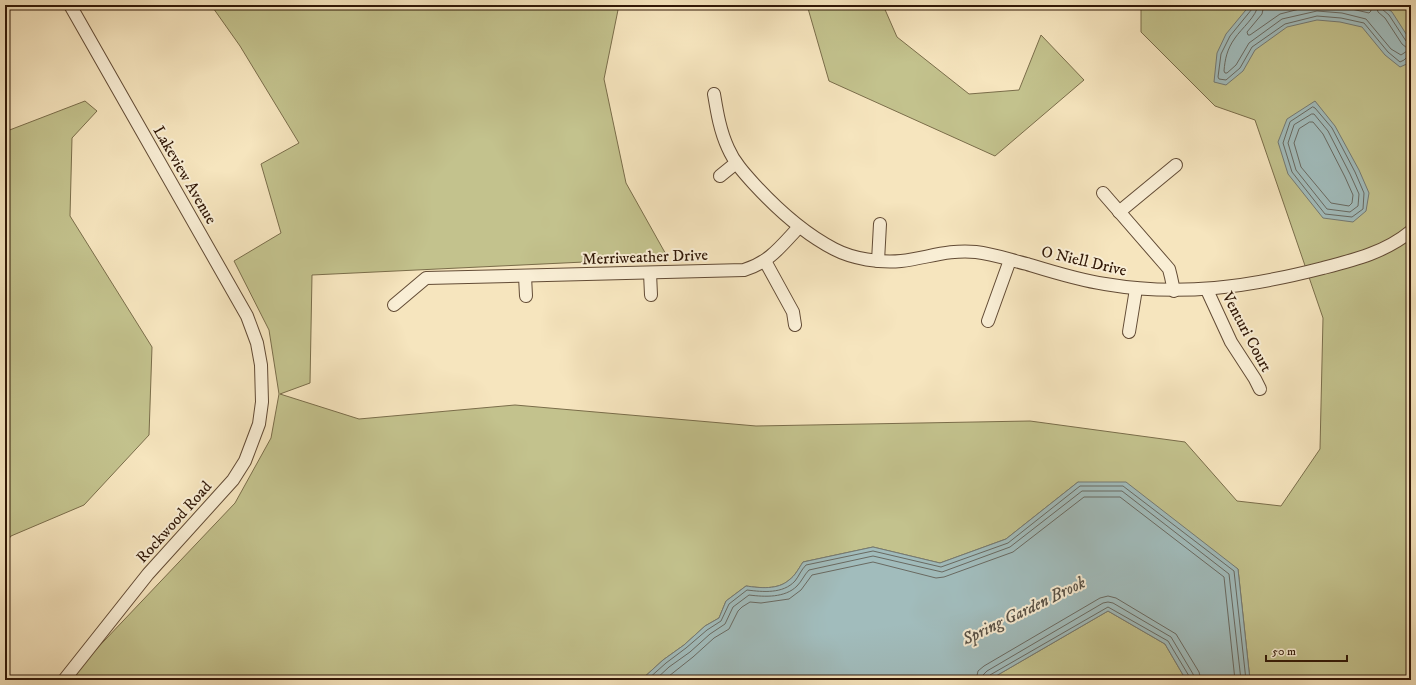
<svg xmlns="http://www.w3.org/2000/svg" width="1416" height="685" viewBox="0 0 1416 685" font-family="'IM FELL DW Pica',serif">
  <rect width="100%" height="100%" fill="#f6e5be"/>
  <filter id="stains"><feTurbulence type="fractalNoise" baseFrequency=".005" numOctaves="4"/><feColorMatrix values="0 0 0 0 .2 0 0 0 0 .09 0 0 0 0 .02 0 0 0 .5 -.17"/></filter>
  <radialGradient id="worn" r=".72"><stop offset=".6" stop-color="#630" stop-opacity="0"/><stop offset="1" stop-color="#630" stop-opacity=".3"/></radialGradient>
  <g fill="#c3c28d" stroke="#7a6d4a">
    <path d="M211,5H619L604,79L626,183L668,258L312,275L310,383L280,394L359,419L515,405L756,426L1030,421L1185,442L1237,501L1281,506L1320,449L1323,318L1255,120L1215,106L1141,32V5H1411V680H1250L1238,569L1078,482L1006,539L940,563L873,547L803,562C799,568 795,576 789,580C778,590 760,588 746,586L726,601L719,618L705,626L684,645L663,660L641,680H67L235,503L271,438L279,394L269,330L234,261L281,233L261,164L299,143L240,46Z"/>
    <polygon points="807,5 883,5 897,37 969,94 1019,90 1041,35 1084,80 995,156 829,81"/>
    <polygon points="85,101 97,111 72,138 70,216 152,347 149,435 84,505 11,536 5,544 5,128 7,131"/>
    <polygon points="1108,611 1165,644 1186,680 989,680"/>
  </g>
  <g fill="#a1bcbc" stroke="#747a74">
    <polygon points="1250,5 1383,5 1392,12 1410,40 1409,63 1400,67 1385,55 1362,27 1340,22 1317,20 1287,27 1255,50 1243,71 1226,85 1214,82 1217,53 1226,34"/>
    <polygon points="1315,101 1335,126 1359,170 1369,193 1366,211 1353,222 1323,218 1288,174 1278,142 1287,119"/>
    <path d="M1078,482H1126L1238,569L1250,680H1186L1165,644L1108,611L989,680H641L663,660L684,645L705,626L719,618L726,601L746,586C760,588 778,590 789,580C795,576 799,568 803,562L873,547L940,563L1006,539Z"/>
  </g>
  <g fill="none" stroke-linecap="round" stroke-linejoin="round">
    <g stroke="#696a62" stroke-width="1">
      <polyline points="1253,5 1252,9 1230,36 1221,54 1218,77 1219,79 1226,80 1240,68 1252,47 1285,24 1317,16 1341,18 1364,23 1388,52 1400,62 1404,60 1408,56 1411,55"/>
      <path d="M1258,5C1257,16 1241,29 1235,38C1227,49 1225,59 1224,71L1225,73H1227L1236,65L1249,43L1282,19L1317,11L1342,13L1366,19L1391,49L1401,55L1407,51V48L1402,44L1385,18L1378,12L1376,5"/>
      <polyline points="1264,5 1262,14 1247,32 1248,35 1250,35 1280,14 1315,5"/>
      <polyline points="1320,5 1343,7 1369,13 1371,11 1370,5"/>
      <polyline points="1381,5 1382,9 1389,15 1406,41 1411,43"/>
      <polygon points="1313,107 1315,108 1332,128 1355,172 1364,193 1363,209 1352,217 1325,214 1292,172 1283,143 1290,122"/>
      <polygon points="1312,114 1314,114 1328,131 1350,174 1359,194 1358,206 1350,212 1327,209 1296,170 1288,143 1294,125"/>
      <polygon points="1310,122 1313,122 1323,134 1345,177 1353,195 1352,203 1349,206 1331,203 1301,167 1294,143 1299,129"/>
      <path d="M647,680L666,663L686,648L707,630L721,621L729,604L747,590C763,592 783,594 795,581C799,576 801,570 806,565L873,551L941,567L1008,543L1080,486H1123L1234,571L1246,680"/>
      <path d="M655,680L669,667L690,652L710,634L725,624L733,607L749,595C765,597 785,598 797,586C802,581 804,575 809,570L873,556L942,572L1010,547L1082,491H1122L1229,574L1241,680"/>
      <polyline points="664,680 693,657 714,638 729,629 738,611 742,607 750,602 761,603 789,599 801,590 812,575 873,562 936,578 944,577 1013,552 1084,497 1120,497 1224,577 1235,680"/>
      <polyline points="976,680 978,671 984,666 1100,598 1108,596 1116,598 1176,634 1199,672 1201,680"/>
      <polyline points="982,680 983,675 987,671 1103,603 1108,602 1113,603 1171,637 1193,674 1195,680"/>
      <polyline points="987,680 990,675 1108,607 1168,641 1189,676 1190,680"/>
    </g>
    <g stroke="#624b35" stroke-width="14">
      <g id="street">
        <path d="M714,94C717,112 720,131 728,148C734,162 744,173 754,184C777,209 803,233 834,249C853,259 880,263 901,261C927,258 949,249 976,252C994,254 1010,260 1027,264C1053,272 1078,280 1105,284C1181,297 1249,287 1323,268C1354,260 1386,252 1411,231"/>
        <polyline points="720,176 736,163"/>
        <polyline points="1103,193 1169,269 1171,277 1174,291"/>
        <polyline points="1119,212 1176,165"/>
        <polyline points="765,261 793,312 795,325"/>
        <polyline points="878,261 880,224"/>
        <polyline points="650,273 651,295"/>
        <polyline points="525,276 526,296"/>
        <polyline points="1207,290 1231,342 1255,379 1260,389"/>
        <path d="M394,305L426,278L744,270C770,262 781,246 799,227"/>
        <polyline points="988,321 1010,260"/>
        <polyline points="1129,332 1136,289"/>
        <polyline points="64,680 148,574 233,480 245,461 259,424 262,402 261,365 257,343 247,316 70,5"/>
      </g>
    </g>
    <use href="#street" stroke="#f9eed5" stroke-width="12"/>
  </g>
  <g text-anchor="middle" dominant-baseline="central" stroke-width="4" stroke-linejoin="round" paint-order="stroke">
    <g font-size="16" fill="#311807" stroke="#f9eed5">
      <text transform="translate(185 175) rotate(60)">Lakeview Avenue</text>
      <text transform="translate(645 257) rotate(-2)">Merriweather Drive</text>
      <text transform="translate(1084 261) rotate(13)">O Niell Drive</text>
      <text transform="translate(1247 332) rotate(62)">Venturi Court</text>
      <text transform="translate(174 522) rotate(-48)">Rockwood Road</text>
    </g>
    <g font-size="17" font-style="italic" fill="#585146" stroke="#f9eed5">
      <text transform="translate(1024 611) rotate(-26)">Spring Garden Brook</text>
    </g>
  </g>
  <rect width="1416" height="685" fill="none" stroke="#f6e5be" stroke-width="20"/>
  <rect x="6" y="6" width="1404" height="673" fill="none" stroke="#311807" stroke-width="2"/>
  <rect x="10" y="10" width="1396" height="665" fill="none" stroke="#311807"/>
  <path d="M1266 655v6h81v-6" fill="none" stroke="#311807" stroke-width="2"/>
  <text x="1272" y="655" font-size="12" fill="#311807" stroke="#f9eed5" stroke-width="3" paint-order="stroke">50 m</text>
  <rect width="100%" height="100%" filter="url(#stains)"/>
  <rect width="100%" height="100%" fill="url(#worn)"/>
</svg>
